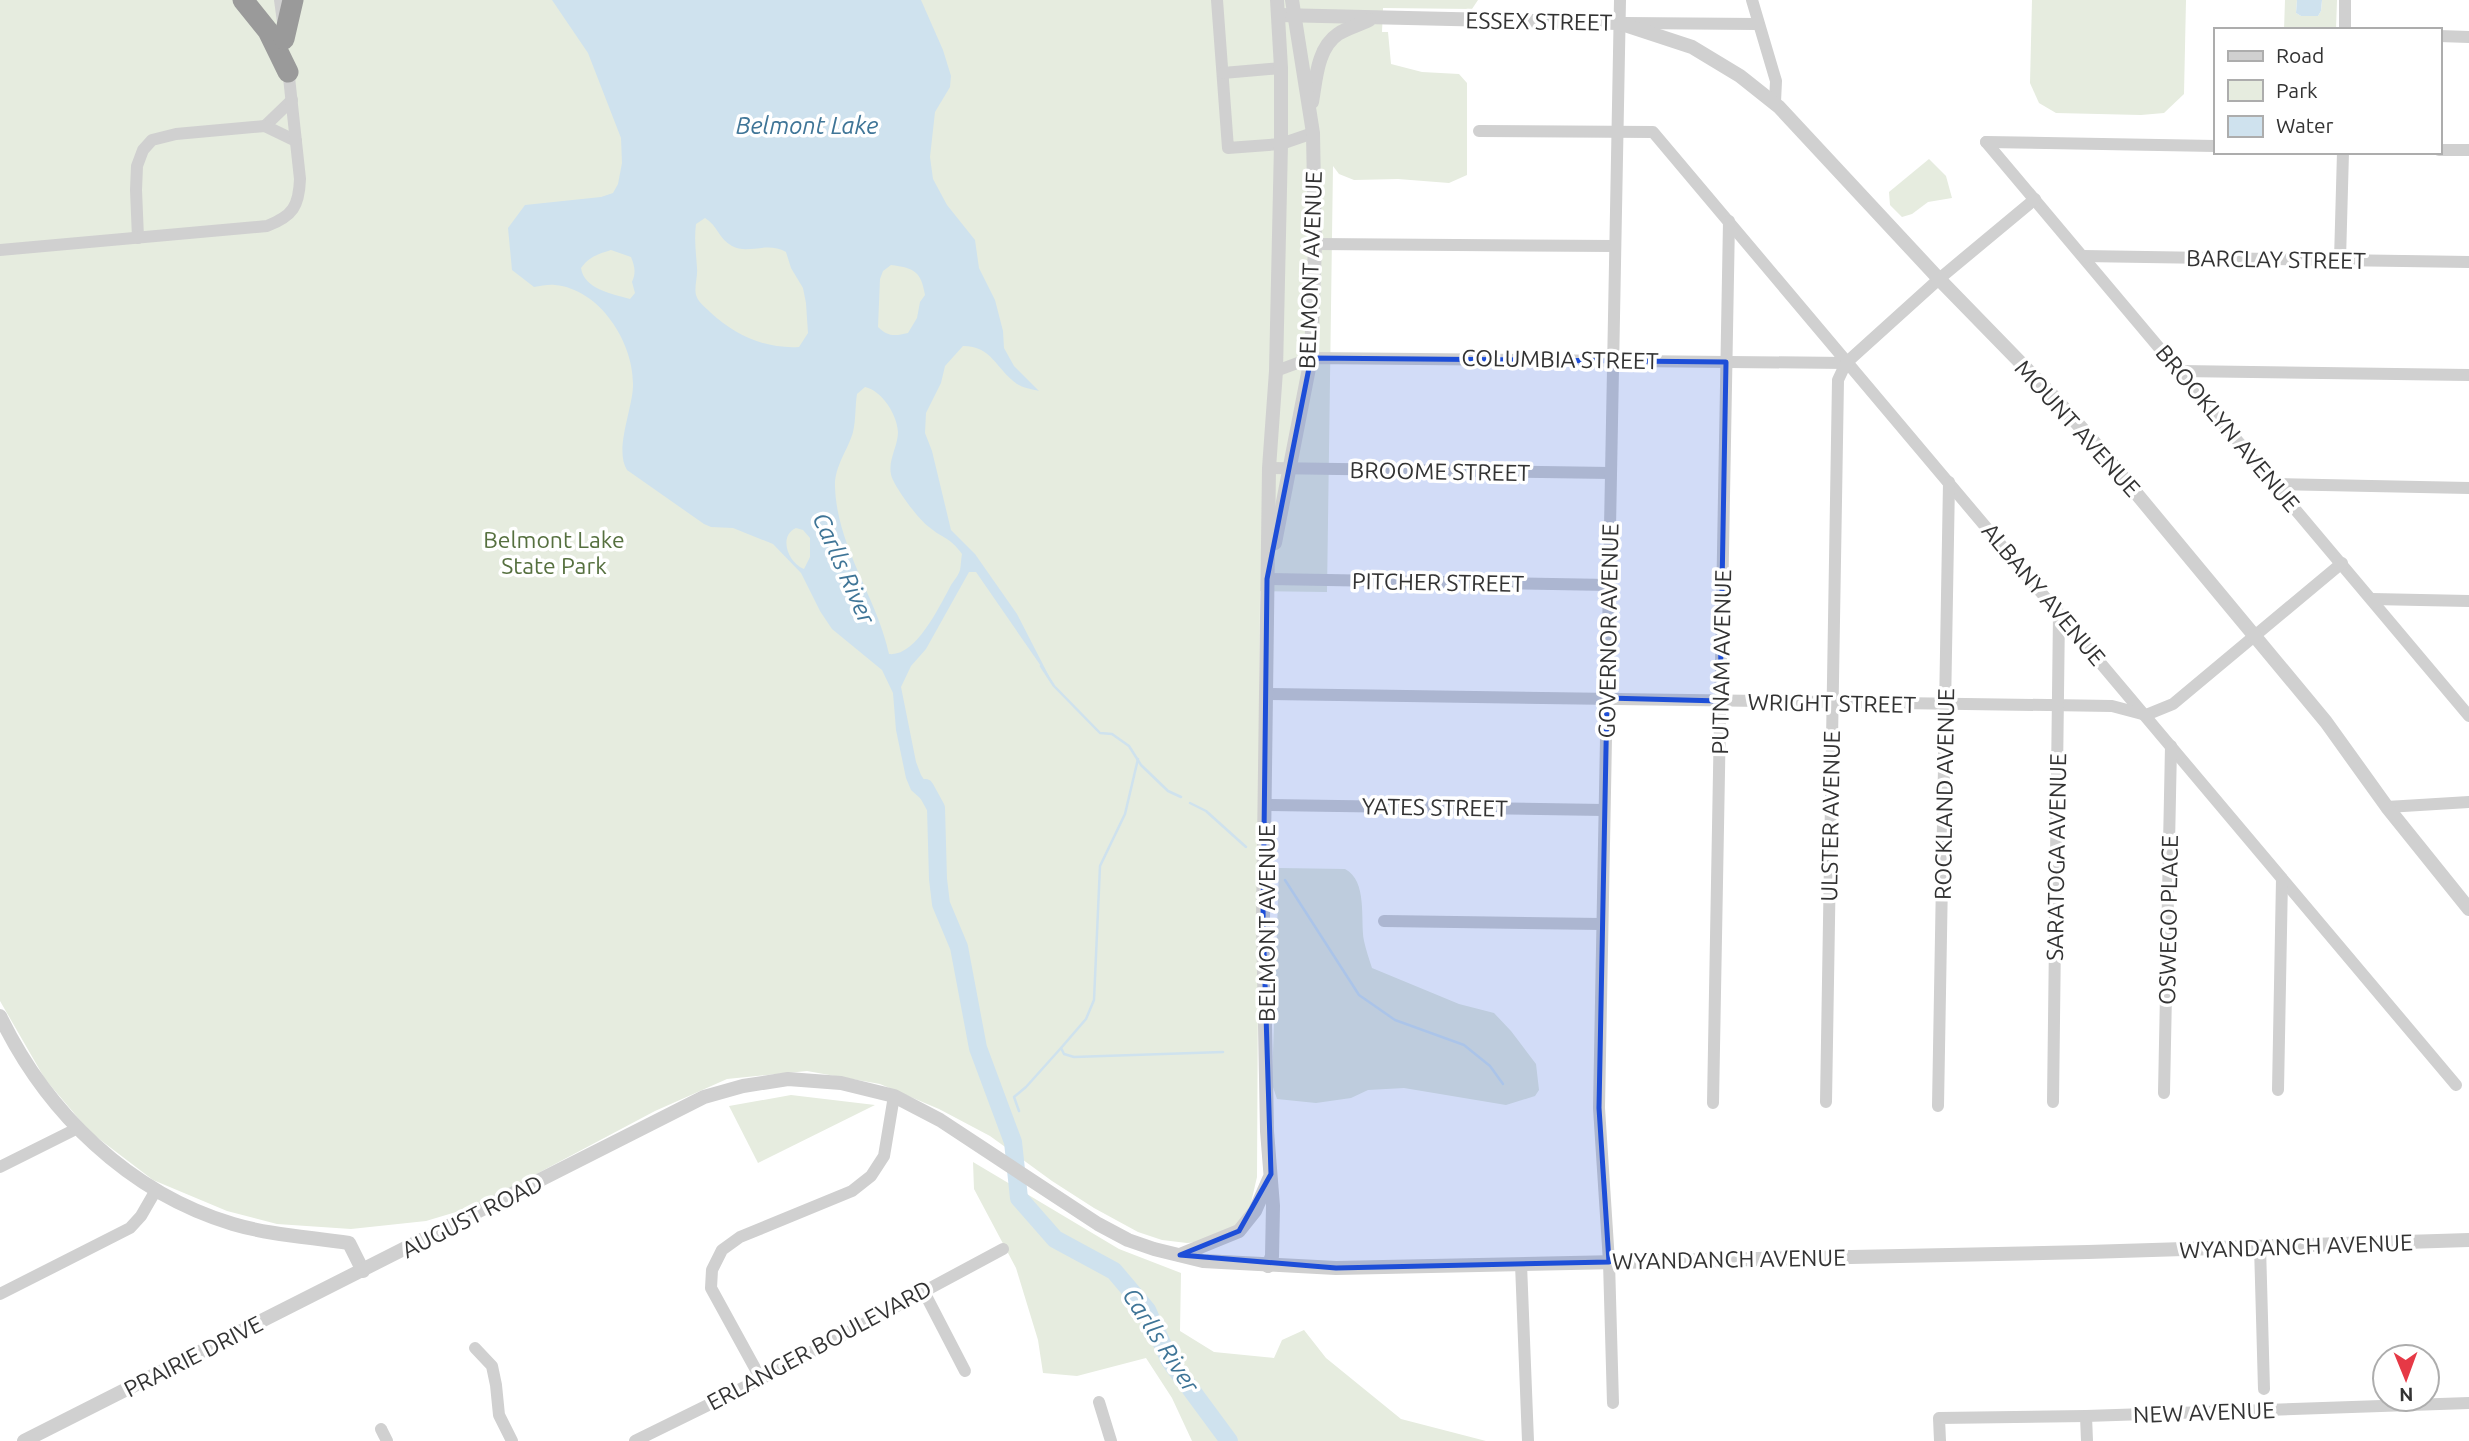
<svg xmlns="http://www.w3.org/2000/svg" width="2469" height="1441" viewBox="0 0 2469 1441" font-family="Ubuntu,sans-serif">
  <rect width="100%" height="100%" fill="#fff"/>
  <g fill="#e6ecdf">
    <polygon points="0,0 1478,0 1472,9 1383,8 1382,32 1388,32 1391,64 1422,72 1459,74 1467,83 1467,175 1449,183 1398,179 1354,180 1339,174 1333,166 1327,592 1260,591 1257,1177 1250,1207 1234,1228 1208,1241 1187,1243 1162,1240 1138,1232 1094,1208 1052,1181 990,1136 939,1109 880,1084 807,1071 727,1079 655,1111 476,1206 426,1221 351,1229 277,1224 227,1211 153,1180 90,1132 45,1079 0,1001"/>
    <polygon points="2032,0 2186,0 2184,94 2164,113 2141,115 2056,113 2039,103 2030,83"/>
    <polygon points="2285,0 2297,0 2296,13 2301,16 2318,16 2321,11 2322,0 2337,0 2336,30 2284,30"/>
    <polygon points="1929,159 1946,176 1952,198 1928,202 1912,214 1902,217 1890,205 1889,192"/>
    <path d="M1279,868L1345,869C1368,881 1360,920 1364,941C1366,950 1369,959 1372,968L1459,1004L1494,1013L1511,1031L1536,1064L1539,1090L1535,1096L1506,1105L1404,1088L1368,1090L1351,1098L1316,1103L1277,1099L1272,1084Z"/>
    <polygon points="791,1095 875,1105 758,1163 729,1106"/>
    <polygon points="973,1162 1119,1249 1181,1273 1180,1331 1214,1352 1274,1358 1282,1340 1304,1330 1326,1358 1401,1419 1486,1441 1192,1441 1172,1398 1146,1358 1077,1376 1043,1373 1038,1340 1016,1268 974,1189"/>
  </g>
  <g fill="#cfe2ee" fill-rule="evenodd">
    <path d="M552,0H921L943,50L951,76L950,87L935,112L930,157L933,179L947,205L975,240L979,268L995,300L1003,331L1004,348L1014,366L1039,391C1032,389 1023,388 1017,384C996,369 992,346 963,346L945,366L941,383L926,413L925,433L932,451L951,530L975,554L1017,614L1052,682L976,572H969L926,649L911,666L901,687L916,762L921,775L937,799L941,807L931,808L911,790L906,778L896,730L893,693L882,670L832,629L820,611L801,573L773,544L733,528L711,527L704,524L627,470C614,450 633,408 633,385C634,343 600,289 555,285C549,284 541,286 534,287L512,270L508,228L525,205L601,197L613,193L618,184L622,163L621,138L588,53ZM705,218C717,225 719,239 732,246C748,255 767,241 786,252L791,268L803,288L806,303L808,333L799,347C764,349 735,335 710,312C705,307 698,302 696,295C694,287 698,276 697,268C696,252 694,240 696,224ZM611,250L631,257C635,267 636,273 632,282L635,293L630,299C612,294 584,289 581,268C589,257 598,254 611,250ZM891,265C914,268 921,271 925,295L920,302L917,318L908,333C895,336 888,337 878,327L880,279L883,271ZM865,387C882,391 897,414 898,432C898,448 885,464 893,480C898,491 918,519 929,527C943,539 949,536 962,554C961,559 961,565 960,570C958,577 952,582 949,589C938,609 915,657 889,654C877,598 837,547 835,487C834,467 848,450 853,432C856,420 855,406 857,394ZM796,528L803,530L810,538V557L804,569C788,563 778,536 796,528Z"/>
    <polygon points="2297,0 2322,0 2321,11 2318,16 2301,16 2296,13"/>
  </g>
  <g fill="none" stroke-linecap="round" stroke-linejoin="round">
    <g stroke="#cfe2ee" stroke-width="2.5">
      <polyline points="1041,666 1054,686 1100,733 1112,734 1129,746 1141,765 1168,791 1181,797"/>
      <polyline points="1138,759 1125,814 1100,866 1094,1000 1086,1019 1061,1048 1064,1054 1074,1057 1223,1052"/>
      <polyline points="1190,803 1206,811 1246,847"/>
      <polyline points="1285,880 1359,995 1395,1020 1464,1045 1490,1066 1503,1084"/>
      <polyline points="1019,1111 1014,1097 1026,1087 1061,1048"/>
    </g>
    <polyline stroke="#cfe2ee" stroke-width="18" points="925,788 936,808 938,879 941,904 959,947 978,1048 1013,1142 1019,1198 1055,1239 1114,1271 1147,1310 1170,1361 1229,1441"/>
    <g stroke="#d0d0d0" stroke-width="12">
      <polyline points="280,0 283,22"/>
      <polyline points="1217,0 1228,148 1281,144 1313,133"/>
      <polyline points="1752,0 1776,81 1775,102"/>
      <polyline points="1625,23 1758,24"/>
      <polyline points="2345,30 2345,0"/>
      <polyline points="2439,36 2469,37"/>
      <polyline points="1223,73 1281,68"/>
      <polyline points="265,126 292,100"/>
      <polyline points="1479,131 1653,132 2456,1085"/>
      <polyline points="1986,142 2469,716"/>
      <polyline points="1986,142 2215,146"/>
      <polyline points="2439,150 2469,150"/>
      <polyline points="138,238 136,190 137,166 143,150 152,140 176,134 265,126 296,141"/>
      <polyline points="1315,244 1615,246"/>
      <path d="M0,250L267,226C293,216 299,206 300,179L288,68"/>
      <polyline points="2083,256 2469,262"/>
      <polyline points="2340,260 2343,152"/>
      <polyline points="1276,371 1311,358 1846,363"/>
      <polyline points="2180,371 2469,375"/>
      <polyline points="1269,468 1611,473"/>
      <polyline points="2275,484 2469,488"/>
      <polyline points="1267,579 1609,585"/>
      <polyline points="2372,599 2469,601"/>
      <polyline points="1267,694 2112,706 2146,715 2173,704 2342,563"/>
      <polyline points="1266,805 1604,810"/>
      <polyline points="2387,807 2469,802"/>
      <polyline points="1384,921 1602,924"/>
      <polyline points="2278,1090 2282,879"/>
      <polyline points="2164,1093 2171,746"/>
      <polyline points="1826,1102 1838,380 1846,363 1939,279 2035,199"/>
      <polyline points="2053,1102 2059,613"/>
      <polyline points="1713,1103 1729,221"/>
      <polyline points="1938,1106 1949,482"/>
      <polyline points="0,1167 76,1129"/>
      <polyline points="2260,1246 2264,1389"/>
      <polyline points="1521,1264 1528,1441"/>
      <polyline points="923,1290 965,1371"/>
      <polyline points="0,1294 130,1228 141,1216 156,1190"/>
      <polyline points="475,1348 492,1366 496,1385 499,1415 512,1441"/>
      <polyline points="761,1379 711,1288 712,1270 722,1250 740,1237 852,1191 871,1176 884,1156 894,1096"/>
      <polyline points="1099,1402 1111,1441"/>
      <polyline points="1613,1403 1609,1262 1599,1108 1620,0"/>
      <polyline points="2086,1416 2087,1441"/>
      <polyline points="381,1429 387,1441"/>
      <polyline points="635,1441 761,1379 1003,1249"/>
      <polyline points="1940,1441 1939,1418 2086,1416 2469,1403"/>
    </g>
    <g stroke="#d0d0d0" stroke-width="14">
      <polyline points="1279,15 1619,23 1692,47 1740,76 1779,107 1939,279 2052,395 2092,440 2326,722 2387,807 2469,909"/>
      <path d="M1312,102C1316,80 1317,48 1338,34C1347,28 1359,25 1369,20"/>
      <polyline points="1275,543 1311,358 1315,244 1313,133 1292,0"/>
      <path d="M0,1016C46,1112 129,1193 233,1224C270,1235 310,1237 349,1243L363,1271"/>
      <polyline points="1180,1255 1239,1231 1255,1211 1269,1179"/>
      <polyline points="1268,1266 1272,1256 1273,1206 1267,1131 1263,920 1269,468 1276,371 1281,144 1281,68 1277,0"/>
      <polyline points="24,1441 704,1097 743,1086 788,1079 841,1083 894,1096 940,1120 1098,1224 1128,1240 1154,1249 1203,1261 1336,1268 2088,1252 2469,1240"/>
    </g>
    <g stroke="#9a9a9a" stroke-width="21">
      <polyline points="243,0 268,31 288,72"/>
      <polyline points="284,39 293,0"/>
    </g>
  </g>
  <path fill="#1d4ed8" fill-opacity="0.2" stroke="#1d4ed8" stroke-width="5" stroke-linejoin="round" d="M1311,358L1726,362L1720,701L1607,698L1599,1108L1609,1262L1336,1268L1180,1255L1239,1231L1271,1174L1263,920L1267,579Z"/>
  <g text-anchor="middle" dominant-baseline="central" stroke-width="7" stroke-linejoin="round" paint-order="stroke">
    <g font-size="23" fill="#333" stroke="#fff">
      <text transform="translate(1539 21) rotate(1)">ESSEX STREET</text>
      <text transform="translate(2276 259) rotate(1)">BARCLAY STREET</text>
      <text transform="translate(1310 270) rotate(-88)">BELMONT AVENUE</text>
      <text transform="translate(1560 359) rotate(1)">COLUMBIA STREET</text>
      <text transform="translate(2078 428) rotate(48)">MOUNT AVENUE</text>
      <text transform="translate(2228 428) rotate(50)">BROOKLYN AVENUE</text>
      <text transform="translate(1440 471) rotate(1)">BROOME STREET</text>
      <text transform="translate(1438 582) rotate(1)">PITCHER STREET</text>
      <text transform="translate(2044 594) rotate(50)">ALBANY AVENUE</text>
      <text transform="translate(1608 631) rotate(-89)">GOVERNOR AVENUE</text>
      <text transform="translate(1721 662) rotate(-89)">PUTNAM AVENUE</text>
      <text transform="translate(1832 703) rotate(1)">WRIGHT STREET</text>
      <text transform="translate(1944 794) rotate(-89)">ROCKLAND AVENUE</text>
      <text transform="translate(1435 807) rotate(1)">YATES STREET</text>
      <text transform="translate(1830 816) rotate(-89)">ULSTER AVENUE</text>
      <text transform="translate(2056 857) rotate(-89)">SARATOGA AVENUE</text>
      <text transform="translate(2168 920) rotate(-89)">OSWEGO PLACE</text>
      <text transform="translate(1266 923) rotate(-90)">BELMONT AVENUE</text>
      <text transform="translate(472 1216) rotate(-27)">AUGUST ROAD</text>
      <text transform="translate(2296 1246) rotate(-2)">WYANDANCH AVENUE</text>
      <text transform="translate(1729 1259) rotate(-1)">WYANDANCH AVENUE</text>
      <text transform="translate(819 1345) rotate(-28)">ERLANGER BOULEVARD</text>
      <text transform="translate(193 1356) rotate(-27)">PRAIRIE DRIVE</text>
      <text transform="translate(2204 1412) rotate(-2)">NEW AVENUE</text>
    </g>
    <g font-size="23" fill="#56703f" stroke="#fff">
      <text x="554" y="539">Belmont Lake<tspan x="554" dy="26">State Park</tspan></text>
    </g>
    <g font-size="24" font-style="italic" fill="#3f7597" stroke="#fff">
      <text x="807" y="125">Belmont Lake</text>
      <text transform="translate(844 568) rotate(66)">Carlls River</text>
      <text transform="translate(1161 1340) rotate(57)">Carlls River</text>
    </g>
  </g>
  <rect x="2214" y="28" width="228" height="126" fill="#ffffff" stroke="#adadad" stroke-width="2"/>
  <rect x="2228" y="51" width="35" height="10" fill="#d0d0d0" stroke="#adadad" stroke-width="2"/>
  <text x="2276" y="63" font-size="21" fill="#333333">Road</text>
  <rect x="2228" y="80" width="35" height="21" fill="#e6ecdf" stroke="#adadad" stroke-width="2"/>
  <text x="2276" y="98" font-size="21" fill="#333333">Park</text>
  <rect x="2228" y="116" width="35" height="21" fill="#cfe2ee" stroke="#adadad" stroke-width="2"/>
  <text x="2276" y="133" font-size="21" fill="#333333">Water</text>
  <g transform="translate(2406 1378) rotate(179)"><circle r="33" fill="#ffffff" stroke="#adadad" stroke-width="2"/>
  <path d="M0-5L12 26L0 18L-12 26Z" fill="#e63946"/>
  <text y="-10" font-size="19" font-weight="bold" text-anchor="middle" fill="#333333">N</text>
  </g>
</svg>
